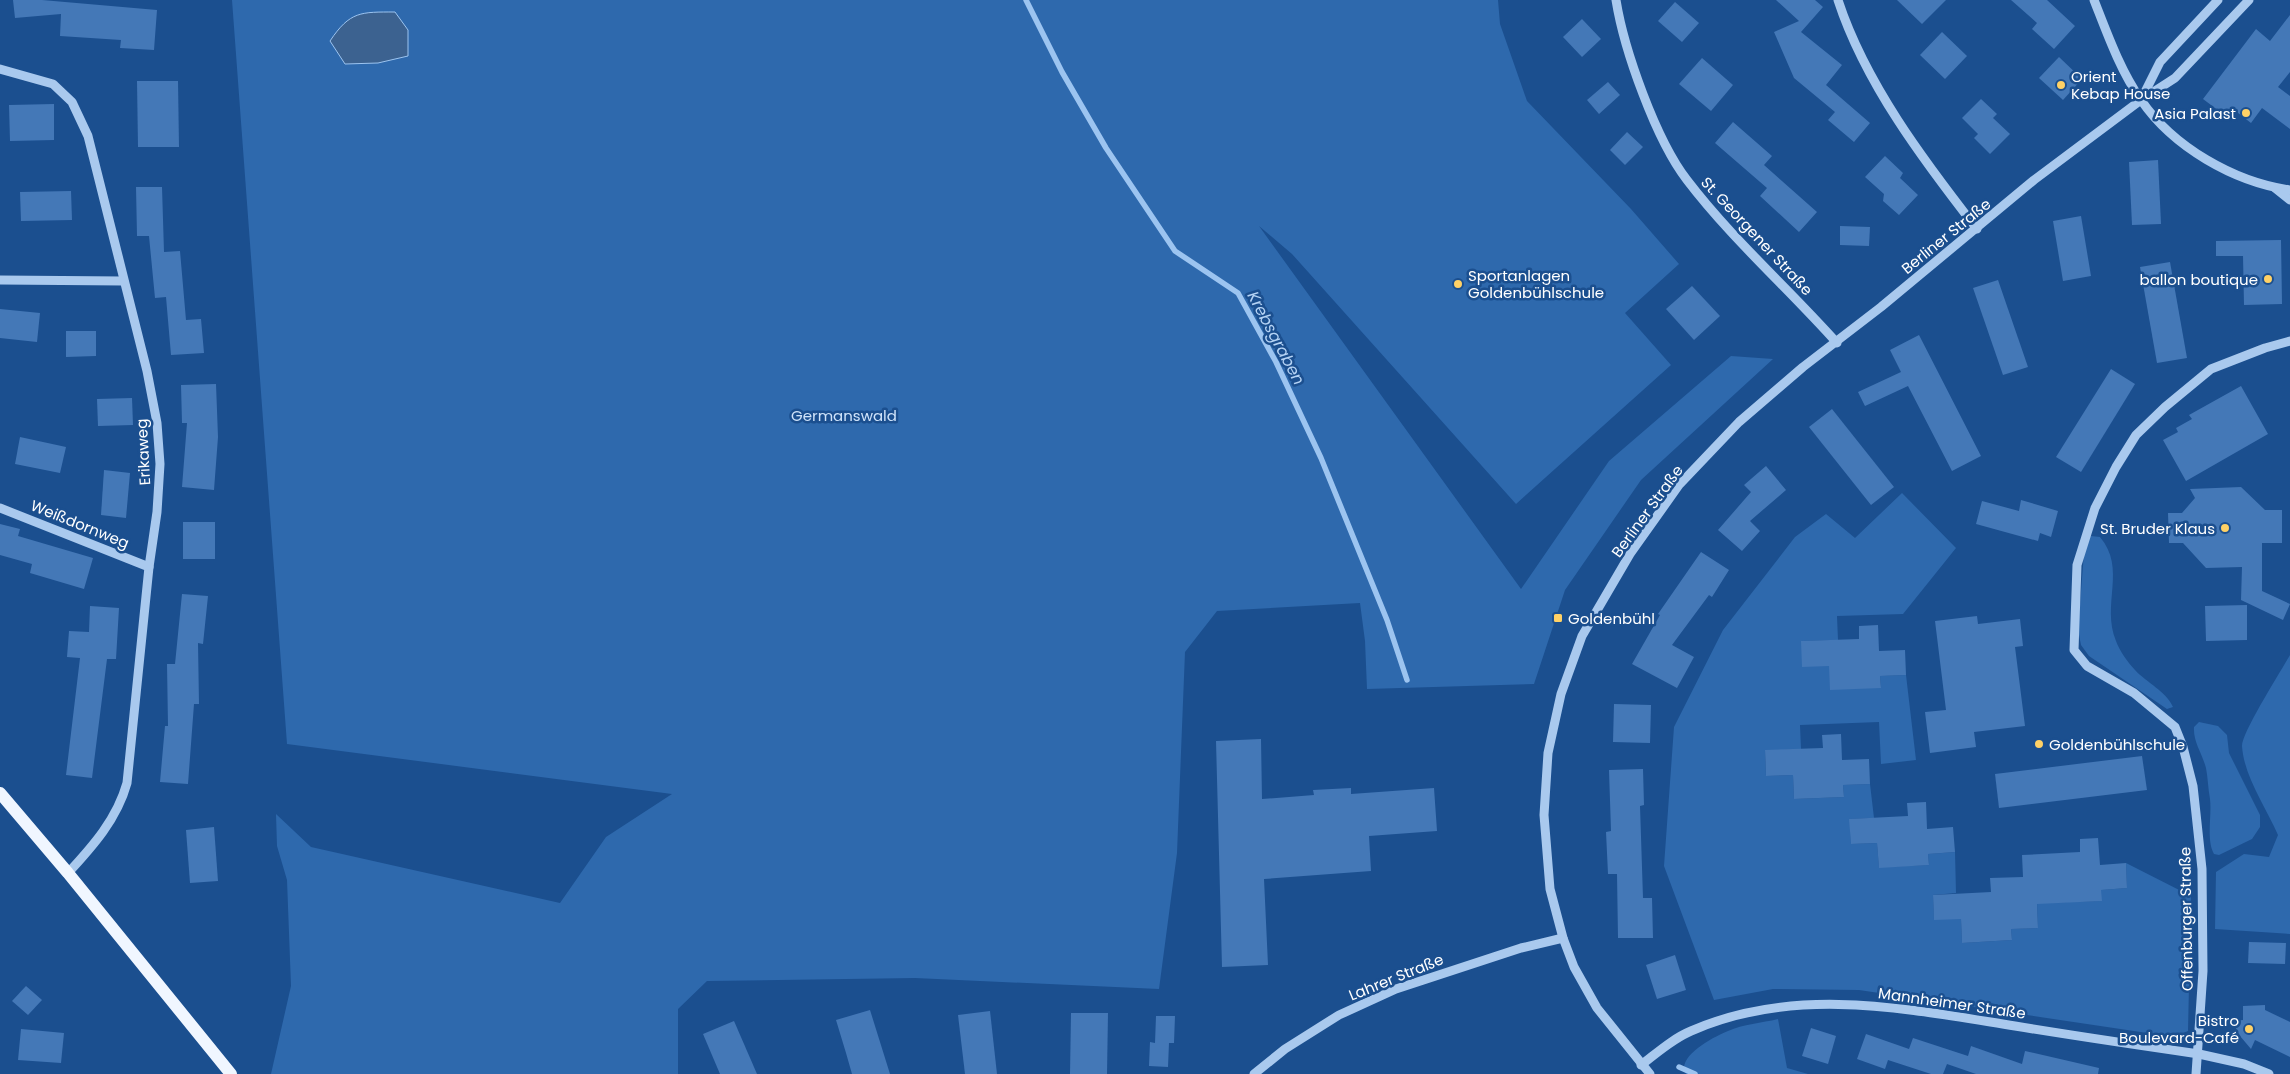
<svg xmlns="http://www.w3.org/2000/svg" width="2290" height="1074" viewBox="0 0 2290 1074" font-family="Poppins,sans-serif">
  <rect width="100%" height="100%" fill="#1b4f8f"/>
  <g fill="#2e69ad">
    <polygon points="232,0 1498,0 1500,24 1527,101 1631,209 1679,264 1625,313 1671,365 1516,504 1292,254 1259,226 1521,589 1609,461 1731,356 1773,359 1641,480 1565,590 1534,684 1367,689 1365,641 1360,603 1217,611 1185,652 1177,853 1159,989 915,978 707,981 678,1009 678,1074 271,1074 291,986 287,880 277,846 276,814 311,847 560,903 606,837 672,794 287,744"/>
    <polygon points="1902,493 1956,548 1903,614 1837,616 1838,640 1802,641 1829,666 1881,687 1880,676 1906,675 1916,760 1881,764 1879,722 1800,725 1801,749 1765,751 1766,776 1793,775 1794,799 1844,797 1843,785 1870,784 1874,818 1850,819 1851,844 1877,843 1879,867 1929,865 1928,854 1955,852 1956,893 1933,895 1934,919 1961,919 1962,943 2012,940 2011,929 2038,928 2037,903 2101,901 2101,890 2127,888 2126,863 2191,896 2188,1031 2174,1037 1859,990 1773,989 1714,1000 1664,866 1674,727 1723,630 1795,537 1826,514 1855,538"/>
    <path d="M2091,536L2100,537C2127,569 2101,604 2116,641C2119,650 2128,663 2135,670C2147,683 2166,691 2173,707L2167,709L2089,656L2081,645L2078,630L2085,540Z"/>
    <path d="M2290,655V934L2215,929L2216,872L2244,854L2269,857L2278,835C2266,807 2244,777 2242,746C2242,732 2281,671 2290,655Z"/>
    <path d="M2199,722L2218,726L2227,735L2229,753L2260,815V827L2252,839L2219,855L2214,854C2206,840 2212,816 2210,799C2208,789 2208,778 2206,768C2202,753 2193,742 2194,727Z"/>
    <path d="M1778,1019L1787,1068L1808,1074H1686C1675,1057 1715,1036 1728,1031C1743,1024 1762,1023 1778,1019Z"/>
  </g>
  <path fill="#3c6290" stroke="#9cc4f0" d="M395,12L408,30V56L378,63L345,64L330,41C350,11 361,12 395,12Z"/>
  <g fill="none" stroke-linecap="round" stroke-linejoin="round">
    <g stroke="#9cc4f0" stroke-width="5.5">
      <polyline points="1026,0 1062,72 1106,148 1175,251 1238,293 1276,362 1321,458 1387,620 1407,680"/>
      <polyline points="1679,1067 1695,1074"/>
    </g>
  </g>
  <g fill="#4478b7">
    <polygon points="13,0 42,0 157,10 154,50 120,48 121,40 60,36 61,14 15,18"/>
    <polygon points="1776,0 1815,0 1823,7 1801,32 1842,65 1826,85 1870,123 1854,142 1828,120 1835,112 1794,78 1774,32 1799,21"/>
    <polygon points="1897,0 1946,0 1922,24"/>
    <polygon points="2011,0 2047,0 2075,26 2054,49 2032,29 2037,23"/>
    <polygon points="1675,2 1699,23 1682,42 1658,21"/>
    <polygon points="2290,15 2290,72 2278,87 2290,96 2290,129 2262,108 2251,123 2233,109 2227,117 2203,99 2256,29 2270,41"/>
    <polygon points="1582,19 1601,39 1582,57 1563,37"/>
    <polygon points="1942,32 1967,56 1945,79 1920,55"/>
    <polygon points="2059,57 2082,79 2063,100 2039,78"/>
    <polygon points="1702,58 1733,85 1711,111 1679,84"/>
    <polygon points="137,81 178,81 179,147 138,147"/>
    <polygon points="1608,82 1620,95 1599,114 1587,100"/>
    <polygon points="1981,99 1997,114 1993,118 2010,134 1990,154 1974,138 1978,134 1962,118"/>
    <polygon points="54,104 54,140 10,141 9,105"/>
    <polygon points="1733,122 1772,156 1764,165 1817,212 1799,232 1760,196 1767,188 1715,143"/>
    <polygon points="1627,132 1643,147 1625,165 1610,150"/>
    <polygon points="1885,156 1903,173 1900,178 1918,195 1899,215 1883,201 1884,194 1865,177"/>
    <polygon points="2158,160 2161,224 2132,225 2129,162"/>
    <polygon points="136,187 162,187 164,252 180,251 186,320 201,319 204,353 171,355 166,297 155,298 149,236 137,236"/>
    <polygon points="71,191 72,220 21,221 20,192"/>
    <polygon points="2081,216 2091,276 2063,281 2053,221"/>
    <polygon points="1840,226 1870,227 1869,246 1840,245"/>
    <polygon points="2281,240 2282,304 2244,305 2243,256 2216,256 2216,241"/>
    <polygon points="2170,262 2187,358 2157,363 2140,267"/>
    <polygon points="1998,280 2028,367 2003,375 1973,288"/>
    <polygon points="1692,286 1720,316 1694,340 1666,309"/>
    <polygon points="0,309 40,313 37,342 0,338"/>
    <polygon points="66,331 96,331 96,356 66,357"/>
    <polygon points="1919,335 1981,456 1952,471 1908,386 1865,406 1858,392 1901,372 1890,350"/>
    <polygon points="2111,369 2135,384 2081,472 2056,457"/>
    <polygon points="216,384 218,437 214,490 182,487 187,423 182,423 181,385"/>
    <polygon points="2241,386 2268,434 2186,481 2163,440 2178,432 2176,428 2192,419 2189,415"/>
    <polygon points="132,398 133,425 98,426 97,399"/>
    <polygon points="1832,409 1894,487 1871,505 1809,427"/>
    <polygon points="20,437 66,447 60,473 15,464"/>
    <polygon points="1766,466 1786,490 1750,521 1760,531 1742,551 1718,530 1751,492 1744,485"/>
    <polygon points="104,470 130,473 126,518 101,515"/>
    <polygon points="2241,487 2265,510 2282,510 2282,543 2262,543 2262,591 2290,604 2283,620 2241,600 2242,567 2206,568 2183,543 2169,543 2168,513 2182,513 2195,498 2190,489"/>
    <polygon points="2021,500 2058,511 2051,537 2040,533 2038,541 1976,524 1982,501 2019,511"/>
    <rect x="183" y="522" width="32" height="37"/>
    <polygon points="0,524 20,529 18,536 93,558 84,589 30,573 32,564 0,555"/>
    <polygon points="1701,552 1729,570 1712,597 1709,595 1672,645 1694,657 1677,688 1632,664 1660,615 1658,614"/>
    <polygon points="182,594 208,596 203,644 198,643 199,704 194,704 188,784 160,782 165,726 168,726 167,664 175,664"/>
    <polygon points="2247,605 2247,640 2206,641 2205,606"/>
    <polygon points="90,606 119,608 116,659 107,659 92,778 66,775 80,658 67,657 69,631 89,632"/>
    <polygon points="1977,616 1978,624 2020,619 2023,646 2015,647 2025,726 1974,732 1976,747 1930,753 1925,712 1946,710 1935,621"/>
    <polygon points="1878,625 1879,651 1905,650 1906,675 1880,676 1881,688 1830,690 1829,666 1802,667 1801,641 1859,639 1859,626"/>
    <polygon points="1614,704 1651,705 1650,743 1613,742"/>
    <polygon points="1841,734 1842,760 1869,759 1870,784 1843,785 1844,797 1794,799 1793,775 1766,776 1765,750 1823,748 1822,735"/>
    <polygon points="1261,739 1262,799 1314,795 1313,790 1351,788 1351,794 1434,788 1437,831 1369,836 1371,871 1264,879 1268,965 1222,967 1216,741"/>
    <polygon points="2142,756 2147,790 1999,808 1995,774"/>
    <polygon points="1643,769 1644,805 1640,806 1643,898 1652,898 1653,938 1618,938 1617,874 1608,874 1606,832 1611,831 1609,770"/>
    <polygon points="1926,802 1927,829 1953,827 1955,852 1928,854 1929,865 1879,868 1877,843 1851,844 1849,819 1908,816 1907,803"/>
    <polygon points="214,827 218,881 190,883 186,830"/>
    <polygon points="2098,838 2100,865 2126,863 2127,888 2101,890 2102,901 2037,904 2038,928 2011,929 2012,940 1962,943 1961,919 1934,920 1933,895 1991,892 1990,878 2023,877 2022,855 2080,852 2080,839"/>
    <polygon points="2249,942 2286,943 2285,964 2248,963"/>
    <polygon points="1675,955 1686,990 1657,999 1646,965"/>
    <polygon points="26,986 42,1000 28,1015 12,1001"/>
    <polygon points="2265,1005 2265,1010 2290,1022 2290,1057 2255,1040 2251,1049 2240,1036 2232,1021 2243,1020 2243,1006"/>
    <polygon points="870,1010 890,1074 852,1074 846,1053 836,1020"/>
    <polygon points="990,1011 997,1074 965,1074 958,1015"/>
    <polygon points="1071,1013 1108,1013 1107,1074 1070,1074"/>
    <polygon points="1156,1016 1175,1016 1174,1043 1169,1043 1168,1067 1149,1066 1150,1042 1155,1043"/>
    <polygon points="734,1021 757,1074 720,1074 703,1034"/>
    <polygon points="1811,1028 1836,1036 1828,1064 1802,1056"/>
    <polygon points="21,1029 64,1033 61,1063 18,1060"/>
    <polygon points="1866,1034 1909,1049 1913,1038 1968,1056 1971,1046 2022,1064 2025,1051 2099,1068 2098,1074 1976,1074 1947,1064 1943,1074 1931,1074 1888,1060 1885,1069 1857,1059"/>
  </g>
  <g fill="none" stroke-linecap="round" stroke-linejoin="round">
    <g stroke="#a9c9ee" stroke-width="9">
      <path d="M1616,0C1624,50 1656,140 1687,180C1732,239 1788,288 1837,343"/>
      <path d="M1838,0C1865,83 1924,161 1977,229"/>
      <path d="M2094,0C2107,33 2120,70 2141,100C2173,147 2234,182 2290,190"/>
      <path d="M0,69L53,84L72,102L88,136L147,371L157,423L160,464L157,512L149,567L127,783C117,819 93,846 68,873"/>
      <polyline points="2141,100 2160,62 2218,0"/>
      <polyline points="2275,188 2290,200"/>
      <polyline points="0,280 123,281"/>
      <polyline points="0,508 149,567"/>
      <path d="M1641,1065C1657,1053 1672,1039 1691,1031C1795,985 1908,1009 2015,1026C2076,1036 2137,1045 2199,1054L2244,1064L2269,1074"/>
      <polyline points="1254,1074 1285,1049 1339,1015 1396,989 1521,948 1563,938"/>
      <polyline points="1650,1074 1597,1008 1574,967 1563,938 1550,889 1544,815 1548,753 1561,694 1582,636 1630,554 1679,485 1739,422 1803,367 1881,307 2034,180 2141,100 2175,78 2249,0"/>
      <polyline points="2196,1074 2203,971 2202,869 2193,786 2183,747 2175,727 2134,693 2087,666 2074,650 2077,565 2095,508 2116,467 2136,435 2165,407 2211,369 2265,348 2290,341"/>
    </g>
    <polyline stroke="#f0f6ff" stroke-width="12" points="0,793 68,873 231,1074"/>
  </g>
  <g fill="#ffd166" stroke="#1b4f8f" stroke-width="2">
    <circle cx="2061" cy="85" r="5"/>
    <circle cx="2246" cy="113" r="5"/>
    <circle cx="2268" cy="279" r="5"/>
    <circle cx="1458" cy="284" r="5"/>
    <circle cx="2225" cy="528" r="5"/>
    <rect x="1553" y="613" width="10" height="10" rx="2.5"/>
    <circle cx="2039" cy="744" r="5"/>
    <circle cx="2249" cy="1029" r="5"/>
  </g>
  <g text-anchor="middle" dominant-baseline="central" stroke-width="5" stroke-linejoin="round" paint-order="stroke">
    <g font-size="15" fill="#fff" stroke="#1b4f8f" text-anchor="start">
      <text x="2071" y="76">Orient<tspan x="2071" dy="17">Kebap House</tspan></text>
      <text x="2236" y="113" text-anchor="end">Asia Palast</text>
      <text x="1468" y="275">Sportanlagen<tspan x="1468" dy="17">Goldenbühlschule</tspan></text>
      <text x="2258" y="279" text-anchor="end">ballon boutique</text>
      <text x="2215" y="528" text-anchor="end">St. Bruder Klaus</text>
      <text x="1568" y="618">Goldenbühl</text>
      <text x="2049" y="744">Goldenbühlschule</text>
      <text x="2239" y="1020" text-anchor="end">Bistro<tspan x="2239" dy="17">Boulevard-Café</tspan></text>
    </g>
    <g font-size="15" fill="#fff" stroke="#1b4f8f">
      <text transform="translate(1757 236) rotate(47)">St. Georgener Straße</text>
      <text transform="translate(1946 236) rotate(-39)">Berliner Straße</text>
      <text transform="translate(143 452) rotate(-93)">Erikaweg</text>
      <text transform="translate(1647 511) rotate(-54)">Berliner Straße</text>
      <text transform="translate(80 524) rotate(22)">Weißdornweg</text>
      <text transform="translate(2186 919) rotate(-91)">Offenburger Straße</text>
      <text transform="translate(1396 977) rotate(-22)">Lahrer Straße</text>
      <text transform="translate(1952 1003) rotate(8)">Mannheimer Straße</text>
    </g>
    <g font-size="15" fill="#cfe3fa" stroke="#1b4f8f">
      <text x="844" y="415">Germanswald</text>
    </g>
    <g font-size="16" font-style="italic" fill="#b5d3f5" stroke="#1b4f8f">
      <text transform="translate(1276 338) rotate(62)">Krebsgraben</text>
    </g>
  </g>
</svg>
